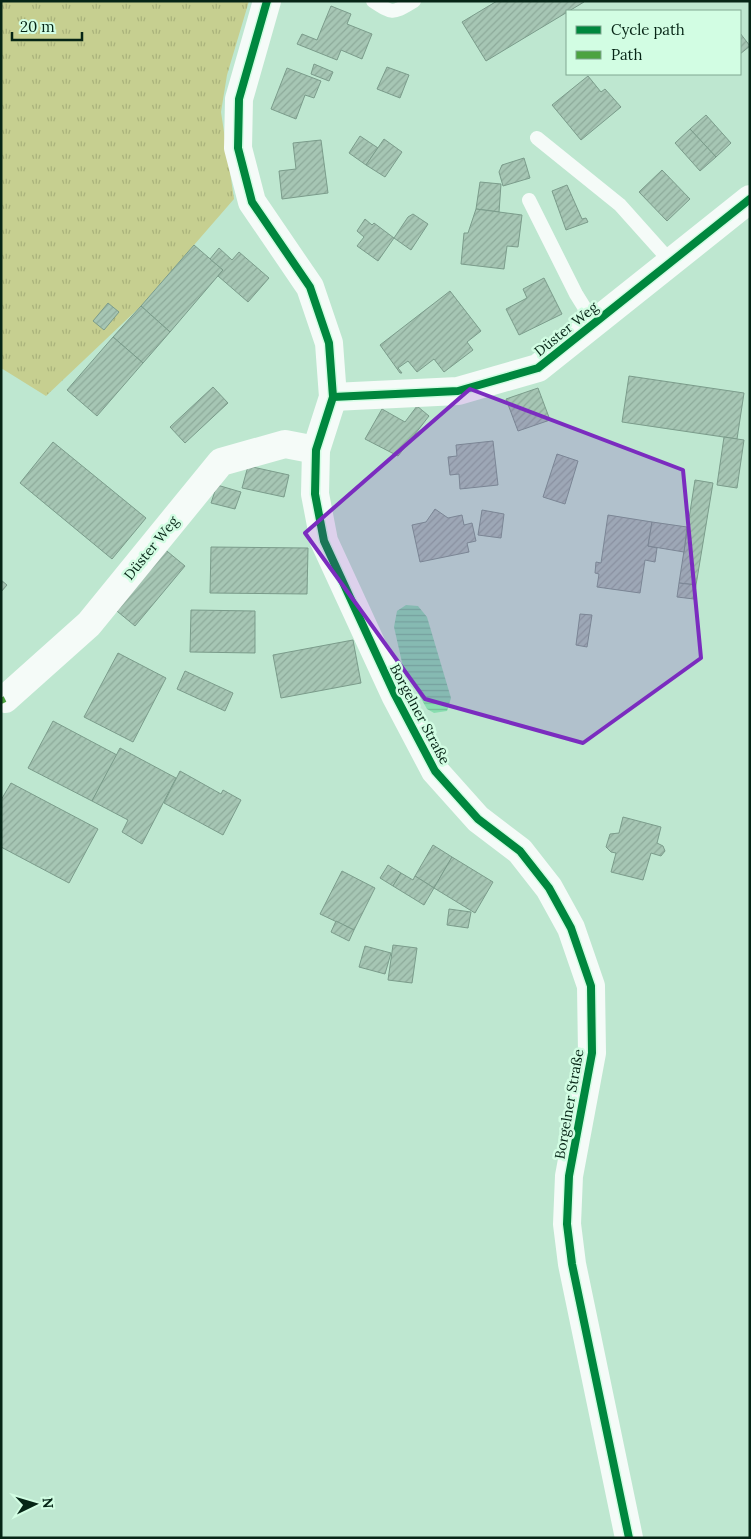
<svg xmlns="http://www.w3.org/2000/svg" width="751" height="1539" viewBox="0 0 751 1539" font-family="Lora,serif">
  <defs>
    <pattern id="grass-tufts" width="24" height="20" patternUnits="userSpaceOnUse" patternTransform="scale(1.25)"><rect width="24" height="20" fill="#c6cf90"/><path d="M3 7l-1-3M5 7V3M7 7l1-3M15 17l-1-3M17 17v-4M19 17l1-3" fill="none" stroke="#a9b27b"/></pattern>
    <pattern id="water-rules" width="6" height="5" patternUnits="userSpaceOnUse" patternTransform="scale(1.25)"><rect width="6" height="5" fill="#89deb0"/><path d="M0 2.5h6" fill="none" stroke="#75be97"/></pattern>
    <pattern id="building-hatch" width="6" height="6" patternUnits="userSpaceOnUse" patternTransform="scale(1.25)"><rect width="6" height="6" fill="#a6c6b4"/><path d="M-1 1l2-2M0 6l6-6M5 7l2-2" fill="none" stroke="#8daa9a"/></pattern>
  </defs>
  <rect width="100%" height="100%" fill="#bee7d0"/>
  <polygon fill="url(#grass-tufts)" points="1,1 249,1 227,75 221,112 234,199 141,306 46,396 1,368"/>
  <polygon fill="url(#water-rules)" points="406,605 418,606 427,617 451,698 447,711 434,713 427,709 403,667 394,627 397,611"/>
  <g fill="url(#building-hatch)" stroke="#7b9c8b">
    <polygon points="497,1 584,1 584,2 486,61 462,22"/>
    <polygon points="331,6 351,14 347,24 372,34 362,59 341,50 337,60 297,44 302,34 317,40"/>
    <polygon points="740,33 750,46 740,54"/>
    <polygon points="314,64 333,72 329,81 311,74"/>
    <polygon points="387,67 409,75 400,98 377,89"/>
    <polygon points="287,68 321,81 314,98 305,95 296,119 271,109"/>
    <polygon points="588,76 601,92 605,89 621,107 581,140 552,105"/>
    <polygon points="706,115 731,143 716,157 690,129"/>
    <polygon points="690,129 716,157 700,171 675,143"/>
    <polygon points="360,136 378,148 366,165 349,153"/>
    <polygon points="384,139 402,152 385,177 366,165"/>
    <polygon points="321,140 328,193 282,199 279,171 296,169 293,143"/>
    <polygon points="524,158 530,178 503,186 499,172 502,165"/>
    <polygon points="662,170 690,199 667,221 639,192"/>
    <polygon points="480,182 501,184 499,212 476,209"/>
    <polygon points="567,185 582,219 586,218 588,222 566,230 552,191"/>
    <polygon points="476,209 522,215 518,247 507,246 504,269 461,264 464,233 468,233"/>
    <polygon points="413,214 428,224 411,250 394,238 408,217"/>
    <polygon points="365,219 372,225 374,223 394,238 378,261 357,246 364,237 357,231"/>
    <polygon points="194,245 223,270 170,332 141,306"/>
    <polygon points="219,248 232,260 239,252 269,278 248,302 218,276 223,270 210,259"/>
    <polygon points="544,278 562,314 519,335 506,309 527,298 523,289"/>
    <polygon points="450,291 481,331 467,342 473,350 444,372 434,359 417,372 408,361 398,368 402,373 400,373 380,345"/>
    <polygon points="108,303 119,312 104,330 93,321"/>
    <polygon points="141,306 170,332 143,363 113,337"/>
    <polygon points="113,337 143,363 97,416 67,390"/>
    <polygon points="629,376 744,393 737,439 622,422"/>
    <polygon points="213,387 228,403 185,443 170,427"/>
    <polygon points="538,388 550,420 518,431 506,399"/>
    <polygon points="417,406 429,416 398,456 365,439 382,409 405,422"/>
    <polygon points="724,437 744,440 737,488 717,485"/>
    <polygon points="493,441 498,485 460,489 459,474 450,475 448,457 457,456 456,445"/>
    <polygon points="53,442 146,518 112,559 20,483"/>
    <polygon points="557,454 578,461 565,504 543,497"/>
    <polygon points="248,466 289,475 284,497 242,488"/>
    <polygon points="695,480 713,483 696,585 679,583"/>
    <polygon points="217,485 241,492 235,509 211,503"/>
    <polygon points="435,509 448,518 462,515 464,525 472,523 476,541 467,543 469,552 420,562 412,525 426,522"/>
    <polygon points="482,510 504,514 501,538 478,535"/>
    <polygon points="608,515 652,522 648,546 657,548 655,562 645,560 640,593 597,587 599,574 595,573 596,562 601,563"/>
    <polygon points="652,522 687,527 684,552 648,546"/>
    <polygon points="162,547 185,566 135,626 112,607"/>
    <polygon points="211,547 308,548 307,594 210,593"/>
    <polygon points="1,580 7,585 1,592"/>
    <polygon points="679,583 696,585 694,599 677,597"/>
    <polygon points="191,610 255,611 255,653 190,652"/>
    <polygon points="580,614 592,615 587,647 576,645"/>
    <polygon points="353,640 361,683 281,698 273,655"/>
    <polygon points="118,653 166,678 133,742 84,717"/>
    <polygon points="185,671 233,693 225,711 177,689"/>
    <polygon points="53,721 117,755 92,801 28,768"/>
    <polygon points="120,748 176,778 142,844 122,832 128,820 92,801"/>
    <polygon points="180,771 221,794 223,790 241,800 223,835 164,803"/>
    <polygon points="11,783 98,829 69,883 1,847 1,800"/>
    <polygon points="623,817 661,827 657,843 663,846 665,851 661,856 651,853 643,880 611,872 616,853 611,852 606,847 610,834 619,833"/>
    <polygon points="433,845 452,857 434,888 415,876"/>
    <polygon points="452,857 493,882 475,913 434,888"/>
    <polygon points="388,865 401,873 393,886 380,878"/>
    <polygon points="342,871 375,888 354,930 320,914"/>
    <polygon points="401,873 413,880 415,876 434,888 424,905 393,886"/>
    <polygon points="449,909 471,912 468,928 447,925"/>
    <polygon points="336,921 354,930 349,941 331,932"/>
    <polygon points="393,945 417,948 412,983 388,980"/>
    <polygon points="365,946 391,953 385,974 359,967"/>
  </g>
  <g fill="none" stroke-linecap="round" stroke-linejoin="round">
    <g stroke="#f5fbf8" stroke-width="14">
      <path d="M373,1C394,15 393,13 414,1"/>
      <polyline points="537,138 620,205 671,262"/>
      <polyline points="529,200 576,294 594,323"/>
    </g>
    <g stroke="#f5fbf8" stroke-width="28">
      <polyline points="267,1 239,99 238,148 252,202 310,287 329,343 333,397 316,450 315,494 324,541 395,695 435,771 478,819 520,851 549,888 571,928 591,986 592,1053 569,1176 567,1224 572,1264 629,1538"/>
      <polyline points="333,397 458,391 538,368 750,199"/>
      <polyline points="5,699 89,624 221,462 285,444 316,450"/>
    </g>
    <polyline stroke="#4ca340" stroke-width="6" stroke-dasharray="12 6" stroke-linecap="butt" points="1,701 5,699"/>
    <g stroke="#d2fde3" stroke-width="11">
      <g id="cycleway">
        <polyline points="267,1 239,99 238,148 252,202 310,287 329,343 333,397 316,450 315,494 324,541 395,695 435,771 478,819 520,851 549,888 571,928 591,986 592,1053 569,1176 567,1224 572,1264 629,1538"/>
        <polyline points="333,397 458,391 538,368 750,199"/>
      </g>
    </g>
    <use href="#cycleway" stroke="#00873e" stroke-width="8"/>
  </g>
  <path fill="#7b2cbf" fill-opacity="0.2" stroke="#7b2cbf" stroke-width="4" stroke-linejoin="round" d="M470,389L683,470L701,658L583,743L425,699L305,533Z"/>
  <g text-anchor="middle" dominant-baseline="central" stroke-width="5" stroke-linejoin="round" paint-order="stroke">
    <g font-size="14" fill="#062516" stroke="#d2fde3">
      <text transform="translate(566 329) rotate(-39)">Düster Weg</text>
      <text transform="translate(151 548) rotate(-51)">Düster Weg</text>
      <text transform="translate(420 714) rotate(62)">Borgelner Straße</text>
      <text transform="translate(569 1104) rotate(-80)">Borgelner Straße</text>
    </g>
  </g>
  <rect width="751" height="1539" fill="none" stroke="#062516" stroke-width="5"/>
  <rect x="566" y="10" width="175" height="65" fill="#d2fde3" stroke="#80a791"/>
  <rect x="576" y="26" width="25" height="8" fill="#00873e" stroke="#80a791"/>
  <text x="611" y="35" font-size="15" fill="#062516">Cycle path</text>
  <rect x="576" y="51" width="25" height="8" fill="#4ca340" stroke="#80a791"/>
  <text x="611" y="60" font-size="15" fill="#062516">Path</text>
  <g transform="translate(35 1504) rotate(85)" stroke="#d2fde3" stroke-width="4" paint-order="stroke">
  <path d="M0-4L9 19L0 12L-9 19Z" fill="#062516"/>
  <text y="-8" font-size="14" font-weight="bold" text-anchor="middle" fill="#062516">N</text>
  </g>
  <path d="M12 32v8h70v-8" fill="none" stroke="#062516" stroke-width="2.5"/>
  <text x="20" y="32" font-size="15" fill="#062516" stroke="#d2fde3" stroke-width="4" paint-order="stroke">20 m</text>
</svg>
